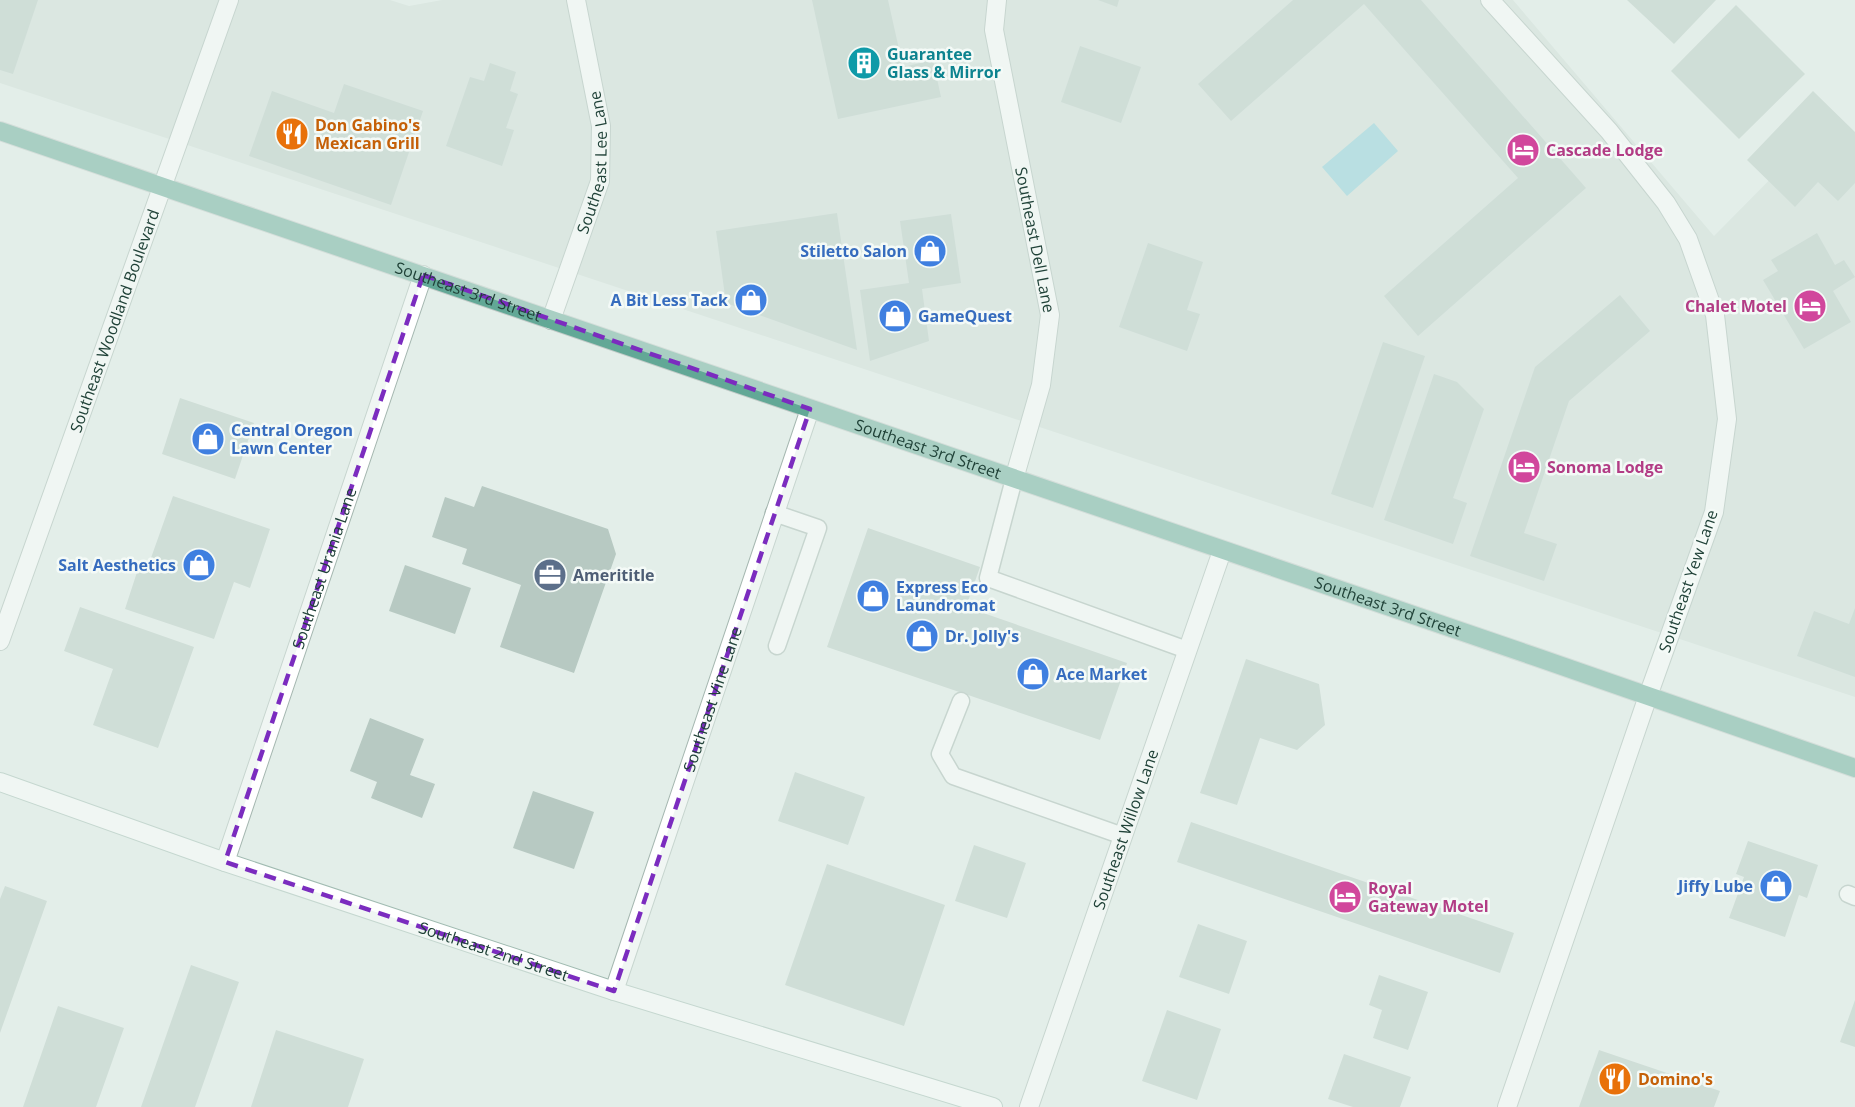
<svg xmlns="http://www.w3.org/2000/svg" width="1855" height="1107" viewBox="0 0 1855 1107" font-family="'Open Sans',sans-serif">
  <rect width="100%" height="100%" fill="#e3eee9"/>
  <polygon fill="#d0ded8" points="0,0 390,0 409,6 442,0 1513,0 1714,236 1799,150 1855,168 1855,697 0,83"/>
  <polygon fill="#85cdd9" points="1374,123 1398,151 1347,196 1322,167"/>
  <g fill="#b7c9c2">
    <polygon points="0,0 38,0 13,74 0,70"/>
    <polygon points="812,0 888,0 903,67 933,60 941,97 838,119"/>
    <polygon points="1098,0 1119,0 1117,7"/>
    <polygon points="1293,0 1421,0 1586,188 1418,336 1384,296 1518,178 1364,4 1231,121 1198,84"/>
    <polygon points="1627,0 1716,0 1674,44"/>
    <polygon points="1736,5 1805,74 1739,139 1671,71"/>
    <polygon points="1080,46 1141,67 1121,123 1061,102"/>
    <polygon points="490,63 516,72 510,91 518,94 506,128 514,130 502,166 446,146 470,77 484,81"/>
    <polygon points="344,84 423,111 391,205 249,156 272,91 334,113"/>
    <polygon points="1813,91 1855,132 1855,183 1838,201 1818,182 1795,207 1747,160"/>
    <polygon points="837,213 857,350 726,303 716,231"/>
    <polygon points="951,214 961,283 922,289 929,341 870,361 860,290 909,283 900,221"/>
    <polygon points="1817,233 1835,265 1844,260 1855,277 1833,291 1851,322 1804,349 1763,280 1778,271 1771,260"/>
    <polygon points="1148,243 1203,262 1187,310 1200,314 1187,351 1119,327"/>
    <polygon points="1620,295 1650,331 1569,401 1524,533 1557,544 1544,581 1470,556 1535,367"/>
    <polygon points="1383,342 1425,356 1373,508 1331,494"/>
    <polygon points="1434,374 1457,382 1484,409 1453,498 1467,503 1453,544 1384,520"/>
    <polygon points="180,398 254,423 235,479 162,454"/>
    <polygon points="482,486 608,529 616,554 574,673 500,647 521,585 462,564 467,549 432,537 445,497 474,507"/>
    <polygon points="173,496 270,529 250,588 234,582 214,639 125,609 138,569 146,572"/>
    <polygon points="868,528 980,567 966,607 1127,663 1100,740 827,647"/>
    <polygon points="405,565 471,588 455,634 389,611"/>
    <polygon points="80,607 194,647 158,748 93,725 113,669 64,651"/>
    <polygon points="1855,608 1855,677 1797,656 1814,611 1849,624"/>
    <polygon points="1246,659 1319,684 1325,725 1297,750 1260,738 1237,805 1200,793"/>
    <polygon points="370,718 424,739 410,775 435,784 422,818 371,798 377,782 350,771"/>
    <polygon points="795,772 865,797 848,845 778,821"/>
    <polygon points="533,791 594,812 574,869 513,848"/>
    <polygon points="1191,822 1514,933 1500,973 1177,862"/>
    <polygon points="1748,841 1818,865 1807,898 1799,895 1785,937 1729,918 1744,877 1736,874"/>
    <polygon points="974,845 1026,863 1007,918 955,901"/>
    <polygon points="827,864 945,905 904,1026 785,985"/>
    <polygon points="5,886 47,901 0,1033 0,899"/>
    <polygon points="1198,924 1247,941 1229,994 1179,977"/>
    <polygon points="191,965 239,982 195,1107 141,1107"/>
    <polygon points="1379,975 1428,992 1408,1050 1373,1038 1382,1010 1369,1005"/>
    <polygon points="1855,1000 1855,1047 1840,1042"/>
    <polygon points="58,1006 124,1028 96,1107 23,1107"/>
    <polygon points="1167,1010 1221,1029 1197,1100 1142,1081"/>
    <polygon points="276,1030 364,1059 348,1107 251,1107"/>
    <polygon points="1599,1050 1720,1091 1714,1107 1579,1107"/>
    <polygon points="1344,1054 1411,1077 1400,1107 1353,1107 1328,1099"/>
  </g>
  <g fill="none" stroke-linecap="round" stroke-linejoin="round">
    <g stroke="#a5b7b0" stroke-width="19">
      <g id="lane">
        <polyline points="1014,479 988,578 1187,650"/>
        <polyline points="774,513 818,528 777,646"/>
        <polyline points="961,701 940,754 953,776 1123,836"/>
        <polyline points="1848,894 1855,897"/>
      </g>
    </g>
    <g stroke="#a5b7b0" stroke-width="20">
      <g id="street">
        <path id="s1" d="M997,0L994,30L1050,315L1041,385L1014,479"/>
        <polyline points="1490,0 1609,131 1666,203 1688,239 1715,315 1727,419 1714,512 1648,696 1507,1107"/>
        <path id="s2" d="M551,320L600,181L601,126L576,0"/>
        <path id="s3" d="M0,641L229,0"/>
        <path id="s4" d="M225,862L423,275"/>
        <path id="s5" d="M614,991L810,409"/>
        <path id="s6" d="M1029,1107L1222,551"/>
      </g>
    </g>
    <g stroke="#a0bbb1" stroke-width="20">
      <g id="secondary">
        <path id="s7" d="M0,782L225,862L614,991L993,1107"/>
      </g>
    </g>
    <g stroke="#c1cac7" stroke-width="20">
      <g id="primary">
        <path id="s8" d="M0,131L1536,657L1855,768"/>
      </g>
    </g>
    <use href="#lane" stroke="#fff" stroke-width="16"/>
    <use href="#street" stroke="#fff" stroke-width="18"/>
    <use href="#secondary" stroke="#fff" stroke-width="18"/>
    <use href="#primary" stroke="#62a896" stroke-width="18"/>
  </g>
  <path d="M0 0H1855V1107H0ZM423,275L810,409L614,991L225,862Z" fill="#e3eee9" fill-opacity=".55" fill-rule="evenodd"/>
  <path fill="none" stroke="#7b2cbf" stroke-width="4.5" stroke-dasharray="12 8" stroke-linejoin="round" d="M423,275L810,409L614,991L225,862Z"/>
  <defs>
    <g id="building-disc" transform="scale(1.725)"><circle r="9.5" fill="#0f9aa8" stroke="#f4faf7"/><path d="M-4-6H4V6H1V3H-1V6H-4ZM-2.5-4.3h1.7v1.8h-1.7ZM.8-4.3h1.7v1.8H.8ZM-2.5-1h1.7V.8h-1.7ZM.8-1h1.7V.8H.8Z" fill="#fff"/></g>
    <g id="restaurant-disc" transform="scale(1.725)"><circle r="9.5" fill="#e8710a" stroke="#f4faf7"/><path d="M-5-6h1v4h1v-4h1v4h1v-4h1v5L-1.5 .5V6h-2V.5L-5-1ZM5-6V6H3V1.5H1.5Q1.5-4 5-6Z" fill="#fff"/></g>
    <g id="hotel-disc" transform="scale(1.725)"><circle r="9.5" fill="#d1479c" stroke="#f4faf7"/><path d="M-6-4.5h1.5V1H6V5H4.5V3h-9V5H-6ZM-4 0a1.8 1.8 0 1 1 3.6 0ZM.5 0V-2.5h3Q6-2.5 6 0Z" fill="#fff"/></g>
    <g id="shop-disc" transform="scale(1.725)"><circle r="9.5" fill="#3f7fe0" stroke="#f4faf7"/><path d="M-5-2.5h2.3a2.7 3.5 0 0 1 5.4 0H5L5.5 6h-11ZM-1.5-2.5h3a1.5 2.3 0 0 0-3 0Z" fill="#fff"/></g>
    <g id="office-disc" transform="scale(1.725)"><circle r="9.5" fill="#5c6f8a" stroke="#f4faf7"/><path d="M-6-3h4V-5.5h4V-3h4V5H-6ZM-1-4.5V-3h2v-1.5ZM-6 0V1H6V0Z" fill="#fff"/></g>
  </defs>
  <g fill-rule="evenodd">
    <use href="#building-disc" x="864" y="63"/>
    <use href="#restaurant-disc" x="292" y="134"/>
    <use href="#hotel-disc" x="1523" y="150"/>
    <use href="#shop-disc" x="930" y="251"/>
    <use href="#shop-disc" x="751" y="300"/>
    <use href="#hotel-disc" x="1810" y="306"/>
    <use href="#shop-disc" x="895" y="316"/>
    <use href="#shop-disc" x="208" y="439"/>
    <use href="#hotel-disc" x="1524" y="467"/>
    <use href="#shop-disc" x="199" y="565"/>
    <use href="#office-disc" x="550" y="575"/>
    <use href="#shop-disc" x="873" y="596"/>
    <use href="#shop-disc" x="922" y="636"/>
    <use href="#shop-disc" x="1033" y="674"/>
    <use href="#shop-disc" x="1776" y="886"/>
    <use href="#hotel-disc" x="1345" y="897"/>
    <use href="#restaurant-disc" x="1615" y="1079"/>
  </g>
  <g text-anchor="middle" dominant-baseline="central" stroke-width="5" stroke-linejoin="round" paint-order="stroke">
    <g font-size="16" font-weight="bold" fill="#0d838f" stroke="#f4faf7" text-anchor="start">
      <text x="887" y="54">Guarantee<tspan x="887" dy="18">Glass &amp; Mirror</tspan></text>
    </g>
    <g font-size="16" font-weight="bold" fill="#c56008" stroke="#f4faf7" text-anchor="start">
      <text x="315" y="125">Don Gabino's<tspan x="315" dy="18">Mexican Grill</tspan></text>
      <text x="1638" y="1079">Domino's</text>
    </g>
    <g font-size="16" font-weight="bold" fill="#b23c85" stroke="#f4faf7" text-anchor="start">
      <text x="1546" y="150">Cascade Lodge</text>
      <text x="1787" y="306" text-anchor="end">Chalet Motel</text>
      <text x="1547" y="467">Sonoma Lodge</text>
      <text x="1368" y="888">Royal<tspan x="1368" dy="18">Gateway Motel</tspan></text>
    </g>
    <g font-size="16" fill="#204238" stroke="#f4faf7">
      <text stroke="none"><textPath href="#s2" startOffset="165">Southeast Lee Lane</textPath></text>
      <text stroke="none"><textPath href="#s1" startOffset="244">Southeast Dell Lane</textPath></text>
      <text stroke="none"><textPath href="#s8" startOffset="495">Southeast 3rd Street</textPath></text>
      <text stroke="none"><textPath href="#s3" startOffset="340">Southeast Woodland Boulevard</textPath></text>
      <text stroke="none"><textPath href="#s8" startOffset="981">Southeast 3rd Street</textPath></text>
      <text stroke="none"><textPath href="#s4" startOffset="310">Southeast Urania Lane</textPath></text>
      <text transform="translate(1688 581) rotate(-71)">Southeast Yew Lane</text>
      <text stroke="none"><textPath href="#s8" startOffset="1467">Southeast 3rd Street</textPath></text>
      <text stroke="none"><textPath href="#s5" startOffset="308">Southeast Vine Lane</textPath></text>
      <text stroke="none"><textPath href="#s6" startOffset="294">Southeast Willow Lane</textPath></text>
      <text stroke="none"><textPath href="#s7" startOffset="522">Southeast 2nd Street</textPath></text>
    </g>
    <g font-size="16" font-weight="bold" fill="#366cbe" stroke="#f4faf7" text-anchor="start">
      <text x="907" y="251" text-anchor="end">Stiletto Salon</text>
      <text x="728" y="300" text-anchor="end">A Bit Less Tack</text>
      <text x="918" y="316">GameQuest</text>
      <text x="231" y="430">Central Oregon<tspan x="231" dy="18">Lawn Center</tspan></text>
      <text x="176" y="565" text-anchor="end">Salt Aesthetics</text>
      <text x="896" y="587">Express Eco<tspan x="896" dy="18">Laundromat</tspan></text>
      <text x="945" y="636">Dr. Jolly's</text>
      <text x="1056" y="674">Ace Market</text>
      <text x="1753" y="886" text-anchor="end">Jiffy Lube</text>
    </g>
    <g font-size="16" font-weight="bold" fill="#4e5e75" stroke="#f4faf7" text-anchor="start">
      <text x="573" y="575">Amerititle</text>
    </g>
  </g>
</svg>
